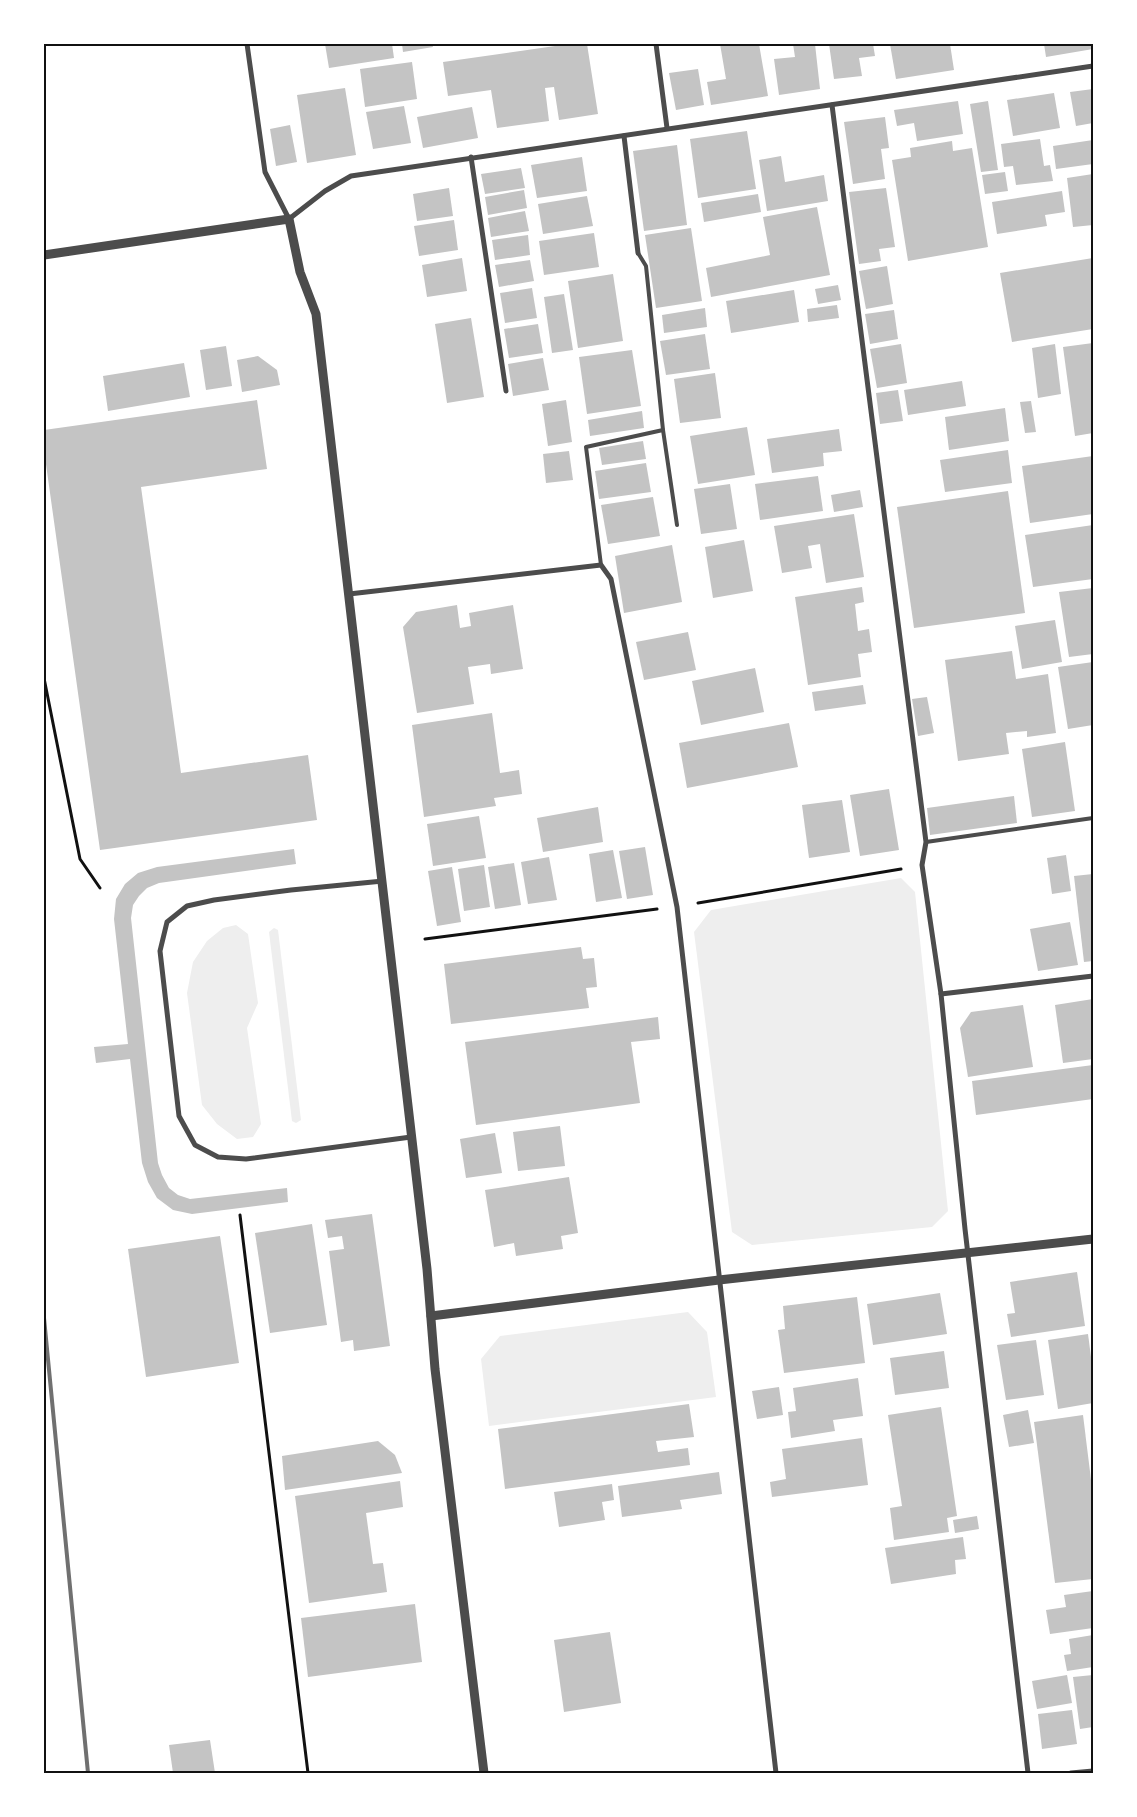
<svg xmlns="http://www.w3.org/2000/svg" width="1137" height="1817" viewBox="0 0 1137 1817" font-family="Inter,sans-serif">
  <rect width="100%" height="100%" fill="#fff"/>
  <g fill="#eee">
    <polygon points="901,878 915,892 948,1211 932,1227 752,1245 732,1232 694,932 711,910"/>
    <polygon points="236,925 248,934 258,1003 247,1028 261,1124 253,1137 237,1139 217,1124 202,1105 187,993 193,962 207,941 223,928"/>
    <polygon points="274,928 278,930 301,1120 296,1123 292,1121 269,932"/>
    <polygon points="688,1312 707,1332 716,1397 489,1426 481,1359 500,1336"/>
  </g>
  <g fill="#c4c4c4">
    <polygon points="325,44 392,44 394,58 329,68"/>
    <polygon points="402,44 432,44 433,47 403,52"/>
    <polygon points="569,44 587,44 598,114 559,120 554,87 545,88 549,121 497,128 491,90 448,96 443,62"/>
    <polygon points="720,44 759,44 768,96 711,105 707,82 726,79"/>
    <polygon points="793,44 815,44 820,89 779,95 774,59 795,57"/>
    <polygon points="829,44 873,44 875,56 859,58 862,76 834,79"/>
    <polygon points="890,44 950,44 954,70 896,79"/>
    <polygon points="1044,44 1093,44 1093,49 1046,57"/>
    <polygon points="412,62 417,99 365,107 360,69"/>
    <polygon points="698,69 704,105 676,110 669,73"/>
    <polygon points="345,88 356,155 307,163 297,95"/>
    <polygon points="1093,89 1093,123 1076,126 1070,92"/>
    <polygon points="1054,93 1060,128 1013,136 1007,100"/>
    <polygon points="958,101 963,134 917,141 914,123 897,126 894,110"/>
    <polygon points="988,101 998,170 981,172 970,104"/>
    <polygon points="404,106 411,143 373,149 366,112"/>
    <polygon points="472,107 478,138 423,148 417,117"/>
    <polygon points="885,117 889,148 881,149 885,179 853,184 844,122"/>
    <polygon points="290,125 297,162 276,166 270,129"/>
    <polygon points="747,131 756,189 698,198 690,139"/>
    <polygon points="1040,139 1044,166 1050,165 1053,181 1016,185 1013,166 1004,167 1001,144"/>
    <polygon points="1093,140 1093,164 1056,169 1053,146"/>
    <polygon points="952,141 953,151 972,148 988,247 908,261 892,160 911,157 910,148"/>
    <polygon points="677,145 687,225 644,231 633,151"/>
    <polygon points="781,156 785,182 824,175 828,201 767,211 759,160"/>
    <polygon points="582,157 587,191 537,198 531,165"/>
    <polygon points="521,168 525,188 485,194 481,174"/>
    <polygon points="1005,172 1008,191 985,194 982,175"/>
    <polygon points="1093,174 1093,225 1073,227 1067,178"/>
    <polygon points="449,188 453,216 417,221 413,194"/>
    <polygon points="886,188 895,247 879,249 881,261 859,264 849,192"/>
    <polygon points="524,190 527,208 488,215 485,197"/>
    <polygon points="1062,191 1065,212 1045,215 1047,226 997,234 992,202"/>
    <polygon points="758,194 761,212 704,222 701,203"/>
    <polygon points="587,196 593,226 543,234 538,204"/>
    <polygon points="817,207 830,275 711,297 706,268 770,255 763,217"/>
    <polygon points="525,211 529,231 491,237 488,218"/>
    <polygon points="454,220 458,250 419,256 414,226"/>
    <polygon points="691,228 702,301 656,308 645,235"/>
    <polygon points="594,233 599,267 544,275 539,241"/>
    <polygon points="528,235 530,255 495,260 492,240"/>
    <polygon points="462,258 467,291 427,297 422,265"/>
    <polygon points="1093,258 1093,329 1012,342 1000,273"/>
    <polygon points="530,260 534,281 499,287 495,265"/>
    <polygon points="887,266 893,304 866,309 859,271"/>
    <polygon points="613,274 623,341 578,348 568,281"/>
    <polygon points="838,285 841,300 818,304 815,289"/>
    <polygon points="532,288 537,318 505,323 500,293"/>
    <polygon points="794,290 799,322 731,333 726,301"/>
    <polygon points="564,294 573,350 552,353 544,297"/>
    <polygon points="837,305 839,318 808,322 807,309"/>
    <polygon points="705,308 707,327 664,333 662,315"/>
    <polygon points="894,310 898,339 870,344 865,314"/>
    <polygon points="471,318 484,397 447,403 435,324"/>
    <polygon points="538,324 543,353 509,358 504,329"/>
    <polygon points="705,334 710,369 666,375 660,341"/>
    <polygon points="1093,343 1093,433 1075,436 1063,347"/>
    <polygon points="901,344 907,383 877,388 870,349"/>
    <polygon points="1055,344 1061,394 1038,398 1032,348"/>
    <polygon points="226,346 232,386 206,390 200,350"/>
    <polygon points="632,350 641,406 587,414 579,357"/>
    <polygon points="258,356 277,370 280,385 242,392 237,360"/>
    <polygon points="543,358 549,390 513,396 508,364"/>
    <polygon points="184,363 190,397 108,411 103,376"/>
    <polygon points="715,373 721,418 680,423 674,379"/>
    <polygon points="962,381 966,406 908,415 904,390"/>
    <polygon points="898,390 903,421 880,424 876,393"/>
    <polygon points="257,400 267,469 141,487 181,773 308,755 317,820 100,850 44,450 44,430"/>
    <polygon points="566,400 572,442 548,446 542,404"/>
    <polygon points="1031,401 1036,432 1025,433 1020,402"/>
    <polygon points="1005,408 1009,441 949,450 945,417"/>
    <polygon points="642,411 644,428 590,436 588,420"/>
    <polygon points="747,427 755,475 698,484 690,436"/>
    <polygon points="839,429 842,451 823,453 824,466 772,473 767,439"/>
    <polygon points="643,441 646,459 602,465 599,448"/>
    <polygon points="1008,450 1012,483 945,492 940,460"/>
    <polygon points="569,451 573,480 546,483 543,454"/>
    <polygon points="1093,456 1093,514 1030,523 1022,466"/>
    <polygon points="646,463 651,492 599,499 595,471"/>
    <polygon points="818,476 823,511 760,520 755,484"/>
    <polygon points="730,484 737,529 701,534 694,489"/>
    <polygon points="860,490 863,507 834,512 831,495"/>
    <polygon points="1008,491 1025,613 914,628 897,507"/>
    <polygon points="653,497 660,536 608,544 601,505"/>
    <polygon points="854,514 864,577 826,583 820,544 808,546 812,568 782,573 774,526"/>
    <polygon points="1093,525 1093,579 1033,587 1025,535"/>
    <polygon points="744,540 753,591 713,598 705,547"/>
    <polygon points="672,545 682,602 624,613 615,556"/>
    <polygon points="862,587 864,602 855,604 858,631 869,629 872,652 858,654 861,677 808,685 795,597"/>
    <polygon points="1093,588 1093,654 1069,657 1059,592"/>
    <polygon points="457,605 460,628 471,626 469,613 513,605 523,669 491,674 490,664 468,667 474,704 417,713 403,627 416,612"/>
    <polygon points="1055,620 1062,662 1022,669 1015,626"/>
    <polygon points="688,632 696,670 644,680 636,642"/>
    <polygon points="1012,651 1016,679 1048,674 1056,733 1027,737 1027,731 1006,733 1009,754 958,761 945,660"/>
    <polygon points="1093,662 1093,725 1068,729 1058,667"/>
    <polygon points="755,668 764,712 701,725 692,681"/>
    <polygon points="863,685 866,704 815,711 812,692"/>
    <polygon points="927,697 934,733 918,736 912,699"/>
    <polygon points="492,713 500,773 519,770 522,794 494,798 496,806 424,817 412,725"/>
    <polygon points="789,723 798,767 687,788 679,743"/>
    <polygon points="1065,742 1075,811 1032,817 1022,749"/>
    <polygon points="889,789 899,850 860,856 850,795"/>
    <polygon points="1014,796 1017,823 930,835 927,808"/>
    <polygon points="842,800 850,852 809,858 802,805"/>
    <polygon points="598,807 603,842 543,852 537,818"/>
    <polygon points="479,816 486,858 433,866 427,824"/>
    <polygon points="645,847 653,895 627,899 619,851"/>
    <polygon points="294,849 296,864 159,883 147,888 139,896 133,905 131,918 158,1163 162,1175 169,1188 178,1195 190,1199 287,1188 288,1202 192,1214 173,1210 157,1198 148,1182 142,1163 130,1059 96,1063 94,1047 128,1044 114,919 116,899 125,884 138,873 157,867"/>
    <polygon points="613,850 622,898 596,902 589,854"/>
    <polygon points="1066,855 1071,891 1052,894 1047,858"/>
    <polygon points="549,857 557,900 528,904 521,862"/>
    <polygon points="514,863 521,905 495,909 488,867"/>
    <polygon points="484,865 490,907 464,911 458,869"/>
    <polygon points="452,867 461,922 437,926 428,871"/>
    <polygon points="1093,874 1093,961 1084,962 1074,876"/>
    <polygon points="1070,922 1078,965 1038,971 1030,929"/>
    <polygon points="581,947 583,959 594,958 597,987 586,988 589,1008 451,1024 444,964"/>
    <polygon points="1093,999 1093,1059 1063,1063 1055,1005"/>
    <polygon points="1023,1005 1033,1067 968,1077 960,1028 971,1012"/>
    <polygon points="658,1017 660,1039 631,1042 640,1103 476,1125 465,1042"/>
    <polygon points="1093,1065 1093,1099 976,1115 972,1081"/>
    <polygon points="560,1126 565,1166 518,1171 513,1132"/>
    <polygon points="495,1133 502,1173 466,1178 460,1139"/>
    <polygon points="569,1177 578,1233 561,1236 563,1249 516,1256 514,1243 494,1247 485,1190"/>
    <polygon points="372,1214 390,1346 354,1351 353,1340 341,1342 329,1251 344,1249 342,1236 328,1238 325,1220"/>
    <polygon points="312,1224 327,1325 270,1333 255,1233"/>
    <polygon points="220,1236 239,1363 146,1377 128,1249"/>
    <polygon points="1077,1272 1085,1326 1011,1337 1007,1314 1015,1313 1010,1282"/>
    <polygon points="940,1293 947,1334 873,1345 867,1304"/>
    <polygon points="857,1297 865,1363 784,1373 778,1330 785,1329 783,1306"/>
    <polygon points="1088,1334 1093,1372 1093,1403 1058,1409 1048,1340"/>
    <polygon points="1036,1340 1044,1395 1006,1400 997,1345"/>
    <polygon points="944,1351 949,1388 895,1395 890,1358"/>
    <polygon points="858,1378 863,1416 833,1420 835,1431 791,1438 788,1412 796,1411 793,1388"/>
    <polygon points="779,1387 783,1415 757,1419 752,1391"/>
    <polygon points="689,1404 694,1437 656,1441 658,1452 688,1448 690,1465 505,1489 498,1429"/>
    <polygon points="941,1407 957,1516 947,1518 949,1532 894,1540 890,1508 902,1506 888,1415"/>
    <polygon points="1028,1410 1034,1443 1009,1447 1003,1415"/>
    <polygon points="1083,1415 1093,1496 1093,1579 1055,1583 1034,1422"/>
    <polygon points="862,1438 868,1485 772,1497 770,1482 786,1479 782,1449"/>
    <polygon points="378,1441 395,1455 402,1473 285,1490 282,1456"/>
    <polygon points="719,1472 722,1494 680,1500 682,1509 622,1517 618,1486"/>
    <polygon points="400,1481 403,1507 366,1513 373,1564 383,1563 387,1592 309,1603 295,1496"/>
    <polygon points="612,1484 614,1500 602,1502 605,1520 559,1527 554,1492"/>
    <polygon points="977,1516 979,1529 955,1533 953,1520"/>
    <polygon points="963,1537 966,1559 955,1560 956,1574 891,1584 885,1548"/>
    <polygon points="1093,1591 1093,1628 1050,1634 1046,1610 1066,1607 1064,1595"/>
    <polygon points="415,1604 422,1662 308,1677 301,1618"/>
    <polygon points="610,1632 621,1703 564,1712 554,1640"/>
    <polygon points="1093,1635 1093,1667 1067,1671 1064,1655 1071,1654 1069,1639"/>
    <polygon points="1067,1675 1072,1703 1037,1709 1032,1681"/>
    <polygon points="1093,1675 1093,1727 1080,1729 1073,1677"/>
    <polygon points="1072,1710 1077,1744 1042,1749 1038,1714"/>
    <polygon points="210,1740 215,1773 173,1773 169,1745"/>
  </g>
  <g fill="none" stroke-linecap="round" stroke-linejoin="round">
    <g stroke="#111" stroke-width="3">
      <polyline points="44,678 80,859 100,888"/>
      <polyline points="698,903 901,869"/>
      <polyline points="425,939 657,909"/>
      <polyline points="240,1215 308,1773"/>
    </g>
    <g stroke="#4c4c4c" stroke-width="4">
      <polyline points="638,253 646,266 663,430 677,525"/>
      <polyline points="601,565 586,447 663,430"/>
      <polyline points="926,842 1093,818"/>
    </g>
    <g stroke="#4c4c4c" stroke-width="5">
      <polyline points="247,44 265,172 289,219 325,191 351,176 1093,66"/>
      <polyline points="656,44 667,128"/>
      <polyline points="832,105 926,842 922,865 941,994 965,1229 1028,1773"/>
      <polyline points="624,136 638,253"/>
      <polyline points="471,157 506,391"/>
      <polyline points="349,594 601,565 611,579 677,907 776,1773"/>
      <polyline points="383,881 291,890 214,900 187,906 167,922 160,951 179,1116 195,1145 218,1157 246,1159 411,1137"/>
      <polyline points="941,994 1093,976"/>
      <polyline points="1071,1773 1093,1771"/>
    </g>
    <g stroke="#4c4c4c" stroke-width="9">
      <polyline points="44,255 289,219 300,272 316,314 427,1269 435,1369 484,1773"/>
      <polyline points="431,1316 719,1280 1093,1239"/>
    </g>
    <polyline stroke="#707070" stroke-width="4" points="44,1318 88,1773"/>
  </g>
  <rect width="1137" height="1817" fill="none" stroke="#ffffff" stroke-width="90"/>
  <rect x="45" y="45" width="1047" height="1727" fill="none" stroke="#111" stroke-width="2"/>
</svg>
